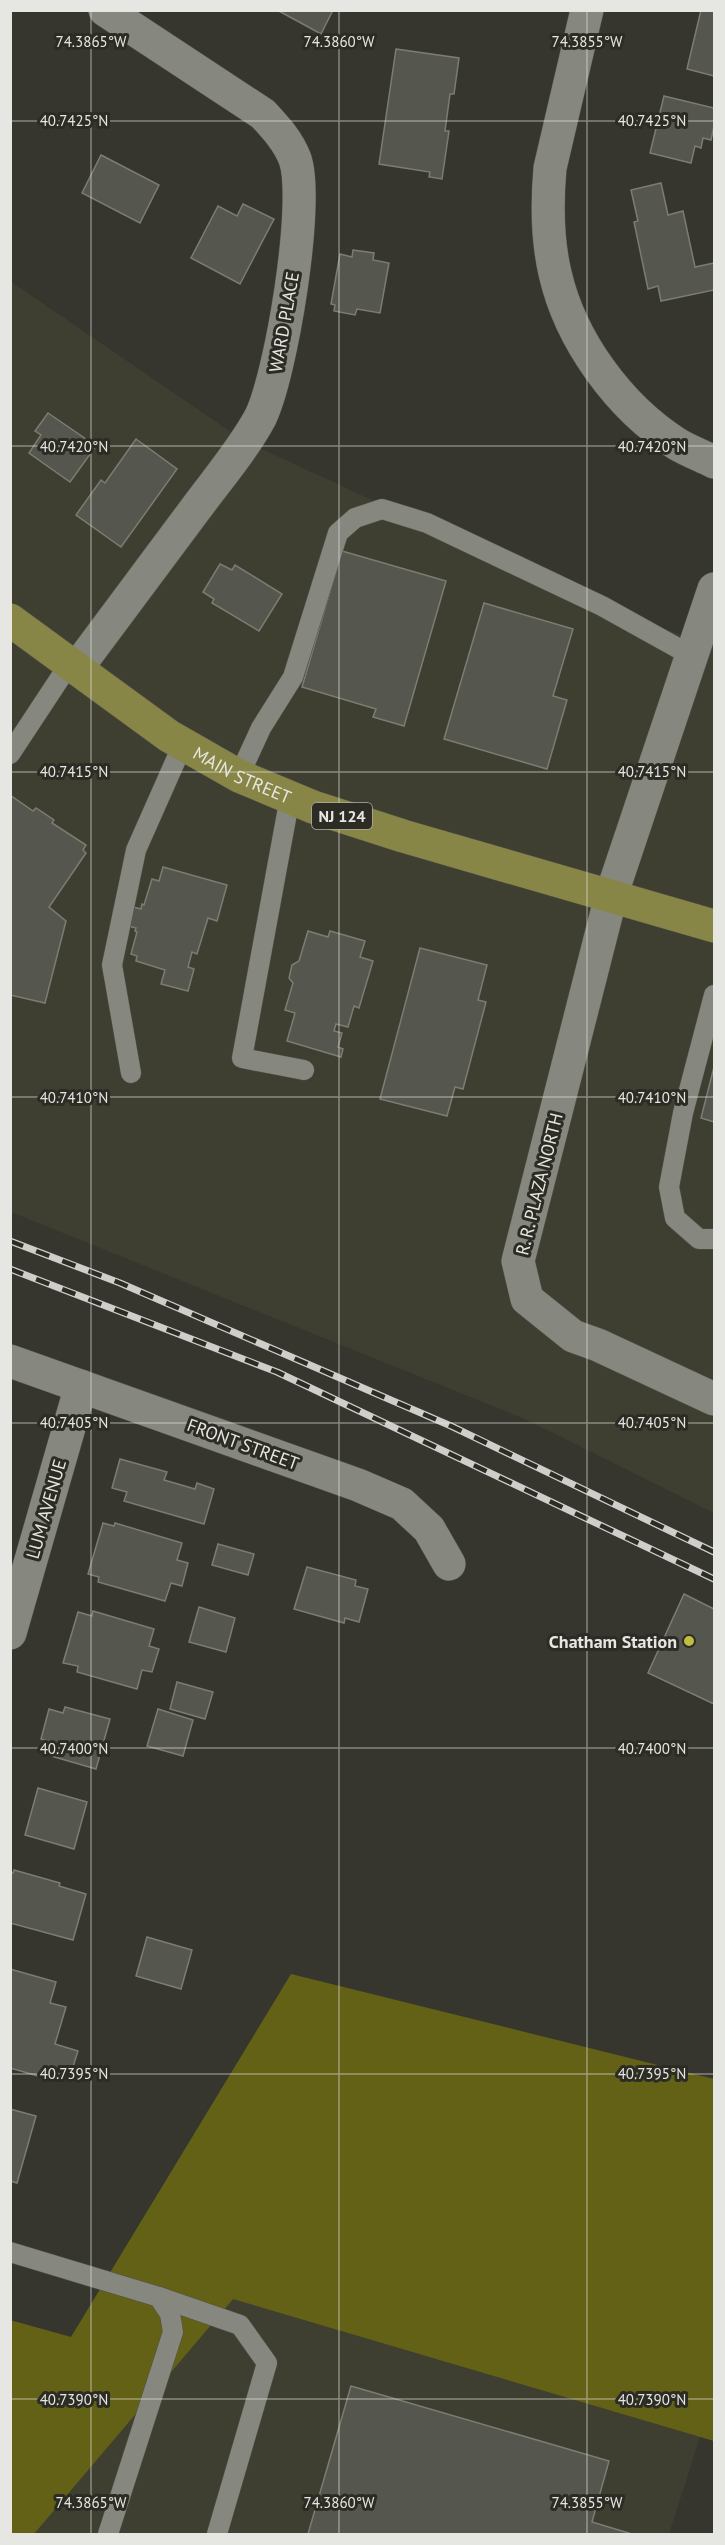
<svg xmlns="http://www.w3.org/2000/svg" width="725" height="2545" viewBox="0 0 725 2545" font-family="'PT Sans',sans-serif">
  <rect width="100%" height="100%" fill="#36362f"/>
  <g fill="#3f3f31">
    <polygon points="10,281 244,441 602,606 714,647 714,1513 525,1419 11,1212"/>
    <polygon points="291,1974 714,2079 714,2441 700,2437 669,2534 11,2534 10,2320 71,2337"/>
  </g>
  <polygon fill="#626116" points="291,1974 714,2079 714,2441 233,2299 34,2534 11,2534 10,2320 71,2337"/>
  <g fill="#55564e" stroke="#7c7c74" stroke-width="1.5">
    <polygon points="277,10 333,10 321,34"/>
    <polygon points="701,10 714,10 714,76 687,69"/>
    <polygon points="396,49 459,58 454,94 450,94 445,131 449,131 442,179 429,177 430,172 379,164"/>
    <polygon points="664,96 714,108 714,126 711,140 703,138 701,148 695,146 691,163 650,153"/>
    <polygon points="101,155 159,185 140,223 82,193"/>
    <polygon points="661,183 668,215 683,211 695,267 714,263 714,290 661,301 658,286 648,289 634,222 638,221 631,190"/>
    <polygon points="243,204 274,219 240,284 191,258 218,206 237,216"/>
    <polygon points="353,250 374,253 373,260 389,263 380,313 357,309 355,315 334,311 335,305 331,304 340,254 352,257"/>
    <polygon points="48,413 96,446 70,482 29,453 41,435 35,431"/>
    <polygon points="136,439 177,469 121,547 76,515 101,480 105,483"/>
    <polygon points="342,551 446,581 404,726 373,717 376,709 302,687"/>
    <polygon points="220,564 232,570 235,565 282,594 259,631 212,603 214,599 203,592"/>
    <polygon points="484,603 573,629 553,696 567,700 547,769 444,739"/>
    <polygon points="10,795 33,811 36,808 54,820 52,823 86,845 83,850 86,853 49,907 66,921 45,1003 10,995"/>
    <polygon points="163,867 227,885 217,921 208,918 197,954 192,952 188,967 194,969 188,991 161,984 165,970 136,961 137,956 131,954 137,932 135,931 136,928 128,926 133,907 141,909 142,904 144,905 152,879 159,881"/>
    <polygon points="308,931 328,937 330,931 365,941 360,957 373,961 359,1008 354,1006 348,1027 336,1024 334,1031 342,1033 338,1047 343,1049 341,1057 287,1041 295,1013 285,1010 293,983 289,978 292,965 299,961"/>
    <polygon points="420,948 487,965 478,1000 486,1002 463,1089 455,1087 447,1116 380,1099"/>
    <polygon points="714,1067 714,1122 701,1118"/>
    <polygon points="120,1459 167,1472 164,1480 195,1489 197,1483 214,1489 204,1524 124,1501 127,1492 112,1488"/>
    <polygon points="103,1523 114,1526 115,1523 182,1543 177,1560 188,1563 182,1586 171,1583 165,1601 98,1582 99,1577 88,1574"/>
    <polygon points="218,1544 254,1554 248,1575 212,1565"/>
    <polygon points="307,1567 356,1580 355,1586 368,1589 359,1622 345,1618 344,1623 294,1609"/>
    <polygon points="684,1594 714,1609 714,1704 648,1673"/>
    <polygon points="199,1607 235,1618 226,1652 189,1642"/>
    <polygon points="93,1611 154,1629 149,1646 159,1649 152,1672 142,1670 137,1689 77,1672 78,1666 63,1663 78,1612 92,1616"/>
    <polygon points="177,1682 213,1692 205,1719 170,1709"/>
    <polygon points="65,1707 110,1719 96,1769 51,1756 54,1743 41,1739 49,1709 63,1713"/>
    <polygon points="158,1709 193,1720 183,1756 147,1746"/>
    <polygon points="38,1788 87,1802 74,1849 25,1835"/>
    <polygon points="14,1870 60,1883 59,1886 86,1894 73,1940 10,1923 10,1873 13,1873"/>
    <polygon points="147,1937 192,1950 181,1989 136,1976"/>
    <polygon points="10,1969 56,1982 50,2003 66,2007 55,2044 78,2051 71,2073 48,2067 45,2078 10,2068"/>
    <polygon points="10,2109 36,2116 17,2183 10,2181"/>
    <polygon points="351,2386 609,2461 592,2522 632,2534 308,2534"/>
  </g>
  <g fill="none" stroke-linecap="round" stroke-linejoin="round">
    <g stroke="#51514c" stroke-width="21">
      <g id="service">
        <polyline points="10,754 70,663"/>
        <polyline points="239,776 261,728 293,677 338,533 355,518 382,509 427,523 602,606 692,656"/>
        <polyline points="290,797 242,1058 304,1070"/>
        <polyline points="714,995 683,1113 669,1187 675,1218 699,1239 714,1239"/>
        <polyline points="131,1073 112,965 136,850 183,744"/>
        <polyline points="10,2252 159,2297 170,2314 173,2332 108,2534"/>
        <polyline points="159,2297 240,2325 267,2363 217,2534"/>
      </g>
    </g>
    <g stroke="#51514c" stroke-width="34">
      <g id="minor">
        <path d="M587,10L550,168C547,202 547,239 555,273C570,340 619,407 677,444C689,451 702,456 714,462"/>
        <polyline points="714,589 611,896 518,1261 527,1299 573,1336 598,1345 714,1399"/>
        <path d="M77,668C116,616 155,564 194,511C216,481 242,451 260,418C281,376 310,202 295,159C288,141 276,128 263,114L105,10"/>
        <polyline points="10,1361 358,1485 402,1504 429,1529 449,1564"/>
        <polyline points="10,1633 81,1386"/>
      </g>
    </g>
    <g stroke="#51514c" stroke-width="34">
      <g id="primary">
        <path id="s1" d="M10,620L169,736L239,776L313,807L403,836L714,926"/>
      </g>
    </g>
    <use href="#service" stroke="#86877e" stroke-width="20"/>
    <use href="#minor" stroke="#86877e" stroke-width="33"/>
    <use href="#primary" stroke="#878646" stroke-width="33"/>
    <g stroke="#cececa" stroke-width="7">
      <g id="rail">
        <polyline points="10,1241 120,1283 451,1426 714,1552"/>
        <polyline points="10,1269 277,1372 714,1579"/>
      </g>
    </g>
    <use href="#rail" stroke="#2c2c25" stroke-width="4.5" stroke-dasharray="14" stroke-linecap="butt"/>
  </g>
  <path fill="none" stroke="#e6e6e2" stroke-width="1.5" stroke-opacity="0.45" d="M91,10V2534M339,10V2534M587,10V2534M10,121H714M10,446H714M10,772H714M10,1097H714M10,1423H714M10,1748H714M10,2074H714M10,2399H714"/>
  <circle fill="#c0be40" stroke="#2c2c25" stroke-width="2" cx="689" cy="1641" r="6"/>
  <g text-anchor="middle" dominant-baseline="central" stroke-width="6" stroke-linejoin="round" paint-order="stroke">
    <rect fill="#2c2c25" stroke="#aeaea9" stroke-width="1.5" x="312" y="803" width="60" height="26" rx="4.5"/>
    <g font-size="16" font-weight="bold" fill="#e6e6e2">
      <text x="342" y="816">NJ 124</text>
    </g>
    <g font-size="18" fill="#e6e6e2" stroke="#2c2c25">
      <text transform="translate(284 322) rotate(-80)">WARD PLACE</text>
      <text stroke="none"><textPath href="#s1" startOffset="280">MAIN STREET</textPath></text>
      <text transform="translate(539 1184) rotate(-76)">R. R. PLAZA NORTH</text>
      <text transform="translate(243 1444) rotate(20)">FRONT STREET</text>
      <text transform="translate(46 1509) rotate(-74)">LUM AVENUE</text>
    </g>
    <g font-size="18" font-weight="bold" fill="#e6e6e2" stroke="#2c2c25" text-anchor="end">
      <text x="677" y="1641">Chatham Station</text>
    </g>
  </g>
  <g font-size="15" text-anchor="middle" fill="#e6e6e2" stroke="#2c2c25" stroke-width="6" stroke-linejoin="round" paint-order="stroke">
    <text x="91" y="47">74.3865°W</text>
    <text x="339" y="47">74.3860°W</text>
    <text x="587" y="47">74.3855°W</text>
    <text x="74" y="126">40.7425°N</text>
    <text x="652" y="126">40.7425°N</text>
    <text x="74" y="452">40.7420°N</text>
    <text x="652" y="452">40.7420°N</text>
    <text x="74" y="777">40.7415°N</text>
    <text x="652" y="777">40.7415°N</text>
    <text x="74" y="1103">40.7410°N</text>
    <text x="652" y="1103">40.7410°N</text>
    <text x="74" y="1428">40.7405°N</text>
    <text x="652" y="1428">40.7405°N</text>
    <text x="74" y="1754">40.7400°N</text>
    <text x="652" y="1754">40.7400°N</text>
    <text x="74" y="2079">40.7395°N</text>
    <text x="652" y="2079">40.7395°N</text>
    <text x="74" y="2405">40.7390°N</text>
    <text x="652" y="2405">40.7390°N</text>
    <text x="91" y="2508">74.3865°W</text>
    <text x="339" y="2508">74.3860°W</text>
    <text x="587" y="2508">74.3855°W</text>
  </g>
  <rect width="725" height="2545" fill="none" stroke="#e6e6e2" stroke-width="24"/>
</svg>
